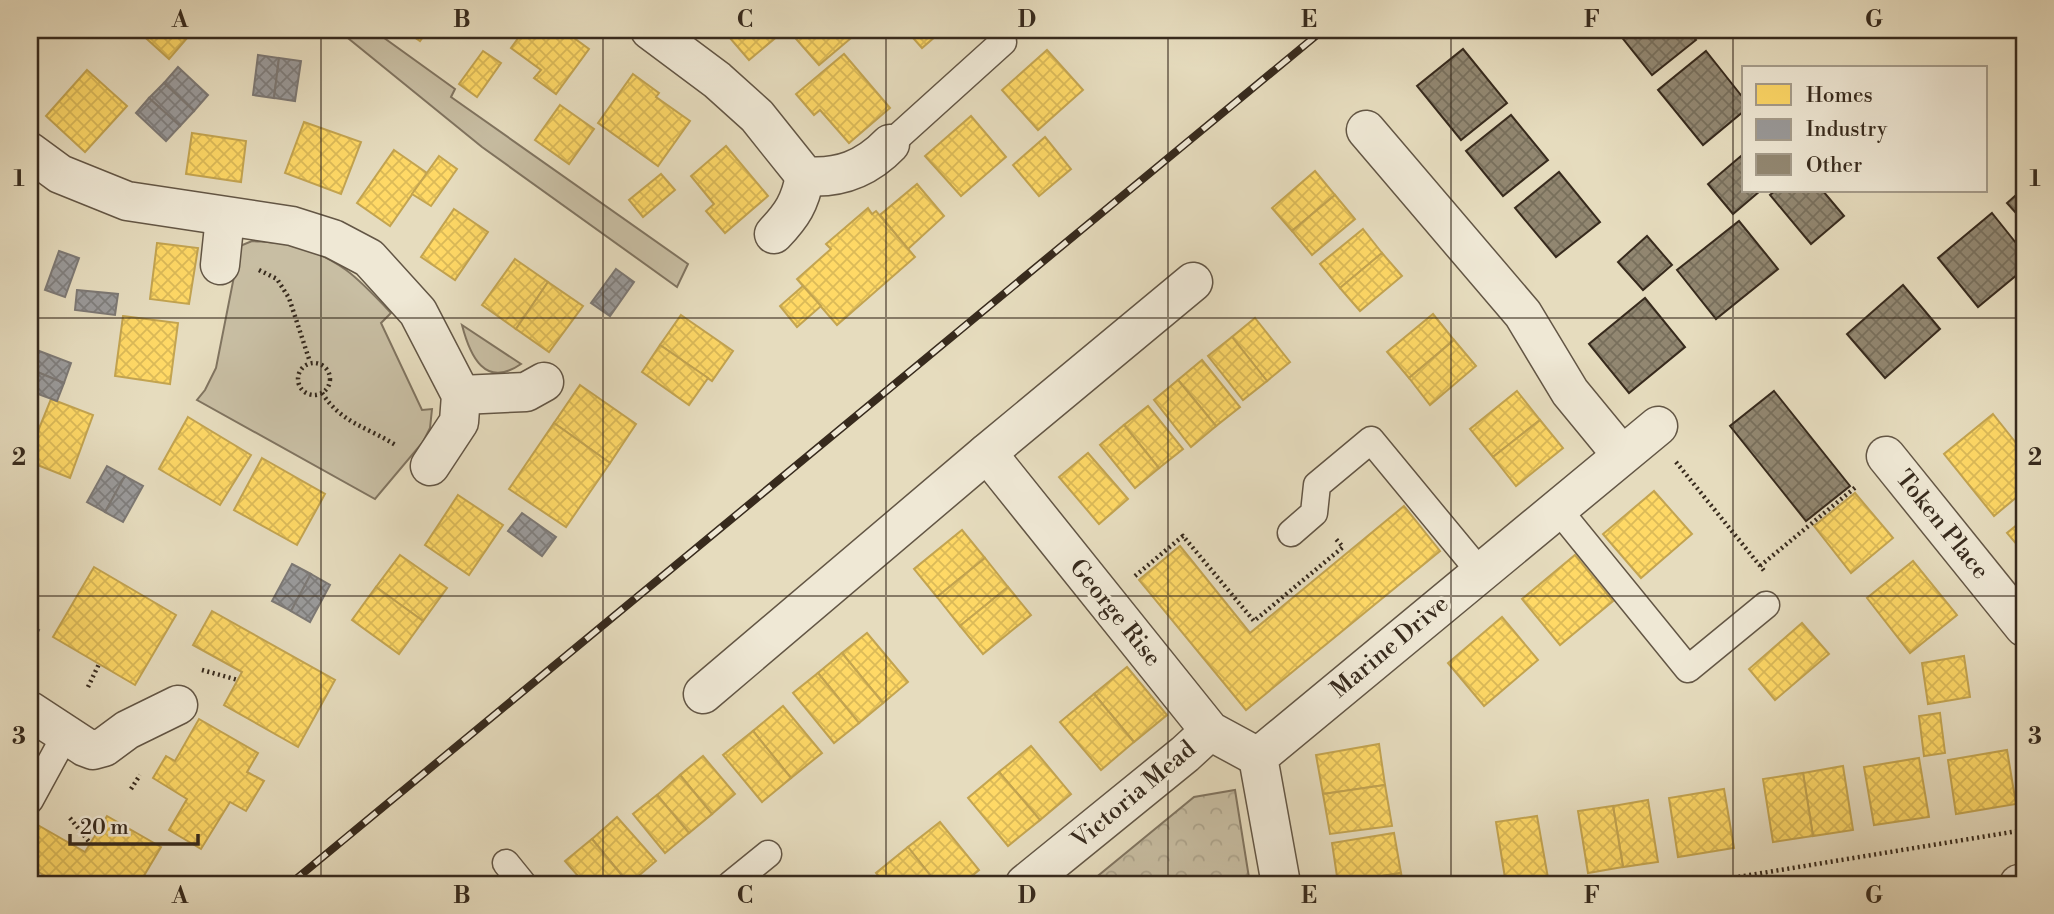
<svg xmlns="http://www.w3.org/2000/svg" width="2054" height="914" viewBox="0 0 2054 914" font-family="'Libre Bodoni',serif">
  <defs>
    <pattern id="forest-crowns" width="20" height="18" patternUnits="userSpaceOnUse" patternTransform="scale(1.75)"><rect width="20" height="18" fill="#c8bea3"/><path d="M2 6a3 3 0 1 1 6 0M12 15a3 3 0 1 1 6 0" fill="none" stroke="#aca38c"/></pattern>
    <pattern id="homes-cross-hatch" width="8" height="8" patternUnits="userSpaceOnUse" patternTransform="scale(1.75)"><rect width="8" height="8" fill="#ffd966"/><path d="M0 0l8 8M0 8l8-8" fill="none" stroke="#dbba58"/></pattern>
    <pattern id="industry-cross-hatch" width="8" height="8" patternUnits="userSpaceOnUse" patternTransform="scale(1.75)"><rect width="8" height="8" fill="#999"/><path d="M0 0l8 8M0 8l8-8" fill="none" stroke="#7e7d7c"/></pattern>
    <pattern id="building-cross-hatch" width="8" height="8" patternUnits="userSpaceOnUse" patternTransform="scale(1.75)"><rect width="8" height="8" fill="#928771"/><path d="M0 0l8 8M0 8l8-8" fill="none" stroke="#786f5c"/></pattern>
  </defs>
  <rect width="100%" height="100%" fill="#e6dcbe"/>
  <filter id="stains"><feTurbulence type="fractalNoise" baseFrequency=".00286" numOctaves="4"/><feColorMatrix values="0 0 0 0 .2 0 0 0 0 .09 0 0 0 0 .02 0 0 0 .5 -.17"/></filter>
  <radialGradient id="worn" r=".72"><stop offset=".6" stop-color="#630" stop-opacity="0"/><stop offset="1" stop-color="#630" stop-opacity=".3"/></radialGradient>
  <g fill="#c8bea3" stroke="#807460" stroke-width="2">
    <polygon points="338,30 373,30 455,89 451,97 688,264 677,287 482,147"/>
    <path d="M252,241C265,242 278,242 290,245C338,256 359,279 391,313L381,323L422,410L432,409L430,428L423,442L375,499L197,400L205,390L216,368L240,246Z"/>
    <path d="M462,325L521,364C485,389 470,356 462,325Z"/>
  </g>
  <polygon fill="url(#forest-crowns)" stroke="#807460" stroke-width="2" points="1235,790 1250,884 1088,884 1194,797"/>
  <g fill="url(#homes-cross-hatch)" stroke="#c3a450" stroke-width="2">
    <polygon points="139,30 194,30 169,59 138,31"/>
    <polygon points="404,30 428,30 420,41"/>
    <polygon points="524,30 563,30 589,49 556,94 534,78 541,70 511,48"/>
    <polygon points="723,30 785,30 749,60"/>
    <polygon points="793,30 842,30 850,39 819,65 790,32"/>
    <polygon points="906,30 943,30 922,48"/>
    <polygon points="1047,50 1083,90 1038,130 1002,90"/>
    <polygon points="483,51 501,63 477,97 459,84"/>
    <polygon points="844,54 890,108 849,143 820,110 814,115 796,94"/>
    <polygon points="87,70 127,106 85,152 46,116"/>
    <polygon points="633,74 659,93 656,97 690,121 658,166 598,123"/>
    <polygon points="560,105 594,129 569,164 535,140"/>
    <polygon points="971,116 1006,157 961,196 925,156"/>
    <polygon points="304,122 361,142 341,194 285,173"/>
    <polygon points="192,133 246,141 241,182 186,174"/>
    <polygon points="1045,137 1071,169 1039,196 1013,165"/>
    <polygon points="726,146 768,196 725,233 706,211 714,204 691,176"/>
    <polygon points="394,150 427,173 390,226 357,203"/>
    <polygon points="439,156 457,169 431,206 412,194"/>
    <polygon points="1315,171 1335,195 1292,231 1272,208"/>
    <polygon points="661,174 675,190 643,217 629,200"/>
    <polygon points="917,184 944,216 908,249 880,215"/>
    <polygon points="1335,195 1355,219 1312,255 1292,231"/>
    <polygon points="868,208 872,214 876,211 915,257 837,325 797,279 831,249 826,244"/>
    <polygon points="454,209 488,232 455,280 421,257"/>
    <polygon points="1363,229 1382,253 1340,288 1320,264"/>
    <polygon points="157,243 198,248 189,304 150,299"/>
    <polygon points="1382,253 1402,276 1360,311 1340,288"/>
    <polygon points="515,259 548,282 516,329 482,305"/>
    <polygon points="548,282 583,306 549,352 516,329"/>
    <polygon points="803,286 821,306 797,327 780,306"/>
    <polygon points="1433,314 1454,340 1409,378 1387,352"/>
    <polygon points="681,315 733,351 712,381 660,345"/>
    <polygon points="123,316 178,323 170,384 115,376"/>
    <polygon points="1255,318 1290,362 1267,381 1232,337"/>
    <polygon points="1232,337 1267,381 1243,400 1208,356"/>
    <polygon points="1454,340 1476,366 1430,405 1409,378"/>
    <polygon points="660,345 708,378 689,405 642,372"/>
    <polygon points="1202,360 1240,407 1216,426 1178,380"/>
    <polygon points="1178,380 1216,426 1191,447 1154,400"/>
    <polygon points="580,385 636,424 610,463 554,423"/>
    <polygon points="1517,391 1540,420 1493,457 1470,429"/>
    <polygon points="51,399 93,415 70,478 30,462 30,434 36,436"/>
    <polygon points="1148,406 1183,449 1159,468 1124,425"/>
    <polygon points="1993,414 2024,453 2024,491 1994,516 1944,454"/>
    <polygon points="188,417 251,455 220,505 159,469"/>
    <polygon points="1540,420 1563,448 1516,486 1493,457"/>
    <polygon points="554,423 610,463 566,527 509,489"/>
    <polygon points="1124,425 1159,468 1135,488 1100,445"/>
    <polygon points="1088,453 1128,499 1099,524 1059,477"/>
    <polygon points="262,458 325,494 297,545 234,510"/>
    <polygon points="1654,491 1692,534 1641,578 1603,534"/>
    <polygon points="1855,493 1893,538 1851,573 1814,526"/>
    <polygon points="458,495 503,525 469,575 425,545"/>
    <polygon points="1404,506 1440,551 1246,710 1139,580 1180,546 1250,633"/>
    <polygon points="2024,519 2024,553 2007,533"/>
    <polygon points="962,530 985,558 937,597 914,569"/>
    <polygon points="400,555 447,588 423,621 376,587"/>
    <polygon points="1575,555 1613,601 1560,645 1522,599"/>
    <polygon points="985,558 1008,587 960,626 937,597"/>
    <polygon points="1913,561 1957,615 1910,653 1867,598"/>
    <polygon points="94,567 176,615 135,685 53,637"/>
    <polygon points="376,587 423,621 399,654 352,620"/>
    <polygon points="1008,587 1031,615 983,654 960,626"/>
    <polygon points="212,611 335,680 298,747 224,705 242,672 193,645"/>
    <polygon points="1502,617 1538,660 1484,706 1448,663"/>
    <polygon points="1802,623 1829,654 1775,700 1749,669"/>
    <polygon points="867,633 908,682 883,703 842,653"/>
    <polygon points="842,653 883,703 859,723 818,673"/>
    <polygon points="1964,656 1970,697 1928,704 1922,663"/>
    <polygon points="1127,667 1167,715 1134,742 1094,694"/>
    <polygon points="818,673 859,723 834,743 793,693"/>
    <polygon points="1094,694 1134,742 1101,770 1060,722"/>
    <polygon points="783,706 822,753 791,778 753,731"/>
    <polygon points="1940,713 1945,753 1924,756 1919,716"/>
    <polygon points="199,719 258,753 247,772 264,781 246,811 230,802 201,849 169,830 187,799 153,778 166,756 175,761"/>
    <polygon points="753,731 791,778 762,802 723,755"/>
    <polygon points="1379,744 1385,785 1323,794 1316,755"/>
    <polygon points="1031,746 1071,794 1040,820 999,772"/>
    <polygon points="2007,750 2016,804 1956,814 1948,760"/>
    <polygon points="703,756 735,794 712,814 680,775"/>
    <polygon points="1919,758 1929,817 1874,825 1864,767"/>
    <polygon points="1843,766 1853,830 1813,836 1803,773"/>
    <polygon points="999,772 1040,820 1008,846 968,798"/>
    <polygon points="1803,773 1813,836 1773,842 1763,779"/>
    <polygon points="680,775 712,814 689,833 657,795"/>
    <polygon points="1385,785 1392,826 1330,834 1323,794"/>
    <polygon points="1724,789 1734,848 1678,857 1669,798"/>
    <polygon points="657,795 689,833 665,853 633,814"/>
    <polygon points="1648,800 1658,862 1623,867 1613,806"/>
    <polygon points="1613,806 1623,867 1588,873 1578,811"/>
    <polygon points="107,816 161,847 139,884 59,884 30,867 30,834 36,824 85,852"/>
    <polygon points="1537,816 1548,878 1506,884 1496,822"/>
    <polygon points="617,817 656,861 629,884 592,839"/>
    <polygon points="940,822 979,870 962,884 937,884 908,847"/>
    <polygon points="1394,833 1401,873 1338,883 1332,843"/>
    <polygon points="592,839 629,884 585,884 565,861"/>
    <polygon points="908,847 937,884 885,884 876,873"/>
    <polygon points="1401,873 1403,884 1338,884 1338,883"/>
  </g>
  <g fill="url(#industry-cross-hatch)" stroke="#7c7874" stroke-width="2">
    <polygon points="258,55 279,58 274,98 253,95"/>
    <polygon points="279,58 301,61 295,101 274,98"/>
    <polygon points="178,67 208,95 194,111 164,83"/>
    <polygon points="164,83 194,111 180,126 149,98"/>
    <polygon points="149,98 180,126 166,141 136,113"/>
    <polygon points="59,251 79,258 65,297 45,290"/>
    <polygon points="616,269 634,282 610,316 591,303"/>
    <polygon points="77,290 118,294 115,315 75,310"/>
    <polygon points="34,349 71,363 64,383 30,369 30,360"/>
    <polygon points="30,369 64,383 57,401 30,391"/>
    <polygon points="107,466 125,476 105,512 87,502"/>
    <polygon points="125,476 143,486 123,522 105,512"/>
    <polygon points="522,513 556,537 542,556 508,531"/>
    <polygon points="292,564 311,574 291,611 272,601"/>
    <polygon points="311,574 330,585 310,622 291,611"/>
    <polygon points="30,625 39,630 30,648"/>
  </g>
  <g fill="url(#building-cross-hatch)" stroke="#372a1d" stroke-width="2">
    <polygon points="1616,30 1687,30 1696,40 1652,75"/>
    <polygon points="1463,49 1507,103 1461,140 1417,86"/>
    <polygon points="1706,51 1744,99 1744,111 1703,145 1658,90"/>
    <polygon points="1511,115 1548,160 1503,196 1466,151"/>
    <polygon points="1741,156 1744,161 1744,191 1760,191 1733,214 1708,184"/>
    <polygon points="1559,172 1600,222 1556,257 1515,208"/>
    <polygon points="2024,188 2024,222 2007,203"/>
    <polygon points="1775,191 1823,191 1844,216 1811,244 1770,195"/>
    <polygon points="1992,213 2024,253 2024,269 1978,307 1938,258"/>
    <polygon points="1739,221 1778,269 1716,319 1677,270"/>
    <polygon points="1647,236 1672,265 1643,290 1618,262"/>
    <polygon points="1903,285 1940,329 1885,378 1847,334"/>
    <polygon points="1645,298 1685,347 1629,393 1589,344"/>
    <polygon points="1774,391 1850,486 1806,521 1730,426"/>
  </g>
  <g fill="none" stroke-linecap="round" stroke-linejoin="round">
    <g stroke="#635645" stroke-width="29">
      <g id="lane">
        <polyline points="890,144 1003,42"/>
        <polyline points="1557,508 1688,669 1766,605"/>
        <polyline points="1291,533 1314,513 1317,485 1371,440 1480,572"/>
        <polyline points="30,800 66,734"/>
        <polyline points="506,863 523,884"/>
        <polyline points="731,884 768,854"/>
      </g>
    </g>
    <g stroke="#635645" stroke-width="41">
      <g id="street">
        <path d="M650,30L717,80L757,116L805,176C839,179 866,169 890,144"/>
        <polyline points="1366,130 1523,314 1570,392 1621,454"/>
        <polyline points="30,152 60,174 127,201 292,226 333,239 369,258 418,312 461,395 459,422 430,466"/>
        <path d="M774,234C792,215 800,203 805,176"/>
        <polyline points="220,265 225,217"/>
        <polyline points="461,395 526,392 544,382"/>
        <polyline points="987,453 1210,731 1258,757"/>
        <polyline points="1886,456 2024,627"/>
        <polyline points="703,694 987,453 1193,282"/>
        <polyline points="30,711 85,747 93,750 104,747 127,730 178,705"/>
        <polyline points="1025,884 1185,754 1210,731"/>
        <polyline points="1281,884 1258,757 1658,426"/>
        <polyline points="2019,884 2024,883"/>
      </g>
    </g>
    <g stroke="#372a1d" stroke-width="4.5" stroke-dasharray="2 3.5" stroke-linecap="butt">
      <polyline points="30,38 38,30"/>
      <polyline points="259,270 277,279 289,298 310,362"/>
      <circle cx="314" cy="379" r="16"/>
      <path d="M322,393C342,424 368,427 397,446"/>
      <polyline points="1676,462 1765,572"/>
      <polyline points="1760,566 1857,486"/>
      <polyline points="1135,576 1183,536 1254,621 1343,547 1335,538"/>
      <polyline points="202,670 238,680"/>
      <polyline points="88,687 99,664"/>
      <polyline points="131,789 140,775"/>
      <polyline points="70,818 90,843"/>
      <polyline points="1695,884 2024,830"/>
    </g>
    <use href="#lane" stroke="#efe8d5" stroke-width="26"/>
    <use href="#street" stroke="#efe8d5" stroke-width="38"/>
    <g stroke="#372a1d" stroke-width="8">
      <polyline id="rail" points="290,884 1323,30"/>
    </g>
    <use href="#rail" stroke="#efe8d5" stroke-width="5" stroke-dasharray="16" stroke-linecap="butt"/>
  </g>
  <path fill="none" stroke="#372a1d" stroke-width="2" stroke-opacity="0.55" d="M321,30V884M603,30V884M886,30V884M1168,30V884M1451,30V884M1733,30V884M30,318H2024M30,596H2024"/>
  <g text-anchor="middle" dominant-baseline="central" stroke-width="7" stroke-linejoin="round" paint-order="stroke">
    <g font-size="24" fill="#372a1d" stroke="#efe8d5">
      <text transform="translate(1942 525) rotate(51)">Token Place</text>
      <text transform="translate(1115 613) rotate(51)">George Rise</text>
      <text transform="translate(1390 647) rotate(-40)">Marine Drive</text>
      <text transform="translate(1134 795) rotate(-40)">Victoria Mead</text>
    </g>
  </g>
  <rect width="2054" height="914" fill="none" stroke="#e6dcbe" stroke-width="77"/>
  <rect x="1742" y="66" width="245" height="126" fill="#efe8d5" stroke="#a59c8b" stroke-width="2"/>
  <rect x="1756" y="84" width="35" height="21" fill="#ffd966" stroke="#a59c8b" stroke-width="2"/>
  <text x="1806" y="102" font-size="21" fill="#372a1d">Homes</text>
  <rect x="1756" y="119" width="35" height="21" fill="#999999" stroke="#a59c8b" stroke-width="2"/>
  <text x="1806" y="136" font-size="21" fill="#372a1d">Industry</text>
  <rect x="1756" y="154" width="35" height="21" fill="#928771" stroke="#a59c8b" stroke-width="2"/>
  <text x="1806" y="172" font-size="21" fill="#372a1d">Other</text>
  <path d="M70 834v10h128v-10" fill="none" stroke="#372a1d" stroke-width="3.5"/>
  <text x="80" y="834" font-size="21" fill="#372a1d" stroke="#efe8d5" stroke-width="5" paint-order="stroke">20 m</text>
  <rect x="38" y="38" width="1978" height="838" fill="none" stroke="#372a1d" stroke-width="2.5"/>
  <g font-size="23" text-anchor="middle" font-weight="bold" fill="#372a1d">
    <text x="180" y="27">A</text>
    <text x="462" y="27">B</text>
    <text x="745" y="27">C</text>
    <text x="1027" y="27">D</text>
    <text x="1309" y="27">E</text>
    <text x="1592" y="27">F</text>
    <text x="1874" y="27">G</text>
    <text x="19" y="186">1</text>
    <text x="2035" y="186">1</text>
    <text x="19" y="465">2</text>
    <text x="2035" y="465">2</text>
    <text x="19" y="744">3</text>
    <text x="2035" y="744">3</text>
    <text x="180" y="903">A</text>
    <text x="462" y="903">B</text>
    <text x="745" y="903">C</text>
    <text x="1027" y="903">D</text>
    <text x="1309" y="903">E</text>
    <text x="1592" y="903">F</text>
    <text x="1874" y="903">G</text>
  </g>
  <rect width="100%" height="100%" filter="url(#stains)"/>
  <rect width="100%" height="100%" fill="url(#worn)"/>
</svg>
